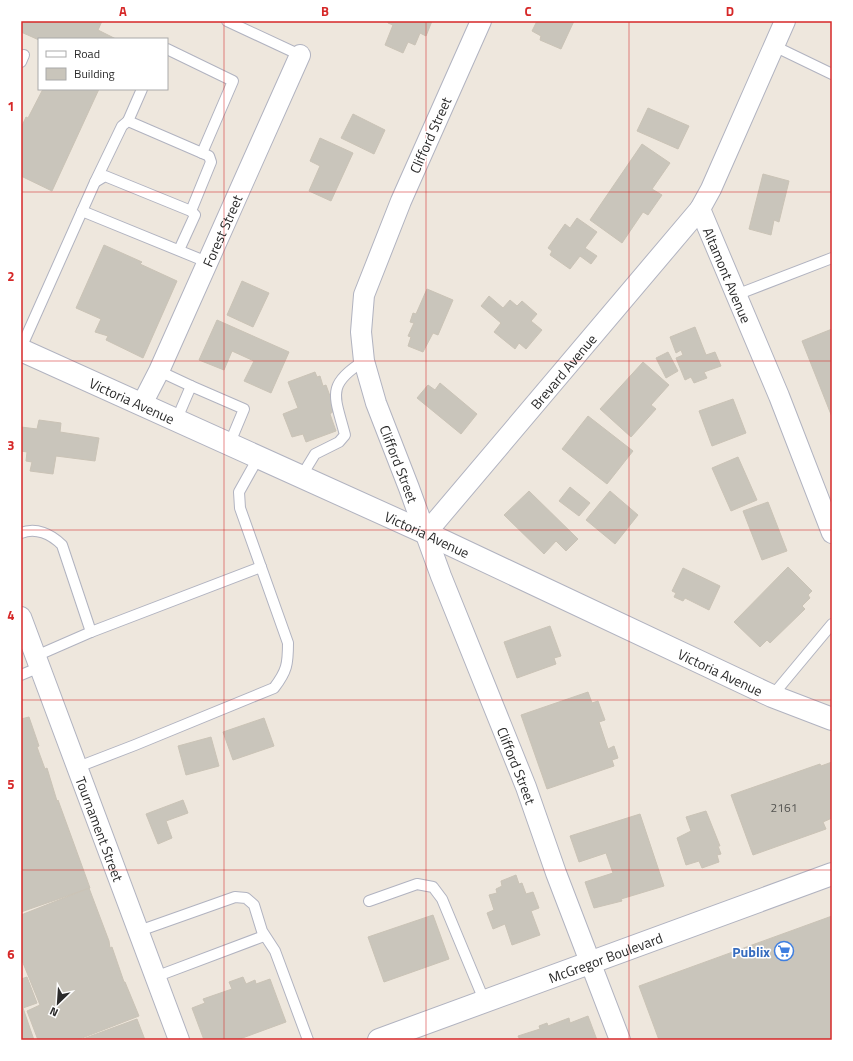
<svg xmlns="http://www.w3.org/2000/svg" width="853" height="1061" viewBox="0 0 853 1061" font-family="'Titillium Web',sans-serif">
  <rect width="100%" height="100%" fill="#eee7dd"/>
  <g fill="#c9c5bb" stroke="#cac3b6">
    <polygon points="21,21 102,21 98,30 116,39 39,40 21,32"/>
    <polygon points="388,21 432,21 426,36 420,33 415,45 408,42 403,53 385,45 393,25 388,23"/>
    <polygon points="537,21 574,21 561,49 540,40 541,36 532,31"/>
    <polygon points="43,89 99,89 52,191 21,176 21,128 26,117 28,118"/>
    <polygon points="648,108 689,126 678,149 637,131"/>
    <polygon points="353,114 385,130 374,154 341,138"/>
    <polygon points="320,138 353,153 331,201 309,191 320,166 310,161"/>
    <polygon points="642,144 670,163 652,189 662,195 648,215 643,212 622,243 590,220"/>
    <polygon points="763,174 789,181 779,222 774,220 771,235 749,229"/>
    <polygon points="577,218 597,232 585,248 597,256 591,264 580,256 570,269 550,255 552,251 548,248 565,224 570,228"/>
    <polygon points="104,245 142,262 140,264 177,281 143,358 106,340 108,336 95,332 101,319 76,308"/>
    <polygon points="242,281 269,293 253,327 227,315"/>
    <polygon points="427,289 453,300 438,335 433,333 423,352 408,346 411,337 408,336 414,323 410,322 413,313 416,314"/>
    <polygon points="489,296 503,308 510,300 517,306 522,301 537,314 531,321 542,330 526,349 519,343 515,349 494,332 501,323 481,306"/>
    <polygon points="217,320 289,352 271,393 244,381 254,361 232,351 224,370 199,360"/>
    <polygon points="695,327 706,355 715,352 721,366 704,372 707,378 694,383 691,377 685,380 676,358 683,355 681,350 676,353 670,337"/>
    <polygon points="832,329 832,417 802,341"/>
    <polygon points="668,352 678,371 666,378 656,358"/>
    <polygon points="643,362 669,385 651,405 656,409 631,437 600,409"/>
    <polygon points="315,372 317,377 320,376 323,386 326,385 335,410 330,414 336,431 306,442 303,434 292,437 283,414 298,408 288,382"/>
    <polygon points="440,383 477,414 461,434 417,398 428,385 435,390"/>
    <polygon points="733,399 746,433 712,446 699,411"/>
    <polygon points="588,416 633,451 607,484 562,449"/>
    <polygon points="39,420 61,423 60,432 99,438 95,461 56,456 53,474 30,471 32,462 26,461 27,452 21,451 21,427 37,429"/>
    <polygon points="738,457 757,500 731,511 712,468"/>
    <polygon points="570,487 590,503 579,516 559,501"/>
    <polygon points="529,491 578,539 566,551 556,541 544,554 504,515"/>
    <polygon points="610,491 638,515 615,544 586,520"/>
    <polygon points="768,502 787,551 762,560 743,511"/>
    <polygon points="788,567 812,591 808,595 810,598 802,606 805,609 770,643 767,640 760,647 734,622"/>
    <polygon points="683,568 720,586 709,610 685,598 683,601 674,597 676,593 672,591"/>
    <polygon points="550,626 561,656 554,658 556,664 517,678 504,642"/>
    <polygon points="588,692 592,703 598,701 605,720 599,722 608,749 614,746 618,758 612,760 614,766 547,789 521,715"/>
    <polygon points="29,717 39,746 37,747 45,769 47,768 57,801 58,800 90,888 21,912 21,719"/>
    <polygon points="264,718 274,746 233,760 223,732"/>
    <polygon points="211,737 219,766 186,775 178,746"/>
    <polygon points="832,762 832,818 823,822 826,829 753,855 731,795 820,764 821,766"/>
    <polygon points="183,800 188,813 166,821 172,838 158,844 146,814"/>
    <polygon points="706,811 720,846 718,846 721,854 717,855 719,862 702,868 699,861 686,865 677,838 691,831 686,817"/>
    <polygon points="640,814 664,886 621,899 622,901 594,908 585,882 613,873 606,853 579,862 570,836"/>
    <polygon points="516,875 519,884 522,883 526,894 533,892 539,908 531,911 540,935 512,945 505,924 493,929 487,913 494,910 489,895 497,893 496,889 502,886 501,881"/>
    <polygon points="89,888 109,941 110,948 112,947 124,982 125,982 139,1016 77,1040 38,1040 27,1011 40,1005 21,958 21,915"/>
    <polygon points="433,915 449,959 384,982 368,937"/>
    <polygon points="832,916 832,1040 659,1040 639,986"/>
    <polygon points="27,977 37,1003 23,1008 34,1040 21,1040 21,979"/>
    <polygon points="243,977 246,984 255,980 256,984 270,979 286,1022 237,1040 204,1040 192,1008 205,1003 203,999 232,989 229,982"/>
    <polygon points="588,1016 597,1040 520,1040 518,1036 540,1029 539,1026 547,1023 548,1026 569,1018 570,1023"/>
    <polygon points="137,1019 145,1040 80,1040"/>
  </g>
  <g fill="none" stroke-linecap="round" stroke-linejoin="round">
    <g stroke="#b1b3c0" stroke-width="12">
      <g id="lane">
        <polyline points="227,21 300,55"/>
        <polyline points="774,46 832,74"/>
        <polyline points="167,49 233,81 202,153"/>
        <polyline points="21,62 24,55"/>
        <polyline points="128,121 142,89"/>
        <polyline points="95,182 105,176 191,211 195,215 179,250"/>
        <polyline points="82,211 207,262"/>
        <polyline points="736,295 832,258"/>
        <polyline points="21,348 95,182 122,126 128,121 209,156 211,162 191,211"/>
        <polyline points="159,371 191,386"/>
        <polyline points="176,421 191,386 244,409 229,445"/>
        <path d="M301,477L315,454L339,442L345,435C335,396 325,385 364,361"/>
        <path d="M21,533C36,527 51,534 62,545L91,632"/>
        <polyline points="36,656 91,632 261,567"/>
        <polyline points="21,675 40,667"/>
        <polyline points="772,696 832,624"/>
        <path d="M78,767L135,745L274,688C287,671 288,664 288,643L240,508L239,492L258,458"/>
        <polyline points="369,901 417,884 433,887 442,899 484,1000"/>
        <polyline points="139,931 235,897 246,898 254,905 262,931 275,951 308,1040"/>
        <polyline points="155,977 264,936"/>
      </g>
    </g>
    <g stroke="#b1b3c0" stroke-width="22">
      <g id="street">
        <path id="s1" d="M481,21L401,201L364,295L361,332L364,361L376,403L409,488L441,576L526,787L556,873L620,1040"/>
        <path id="s2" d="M785,21L711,189L700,209L779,396L832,533"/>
        <path id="s3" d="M142,404L159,371L300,55"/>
        <path id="s4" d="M426,533L700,209"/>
        <path id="s5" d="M21,617L179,1040"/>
      </g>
    </g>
    <g stroke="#b1b3c0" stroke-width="24">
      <g id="secondary">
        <path id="s6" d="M21,350L426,533L772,696L832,719"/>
        <path id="s7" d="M379,1040L832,874"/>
      </g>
    </g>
    <use href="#lane" stroke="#fff" stroke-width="10"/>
    <use href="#street" stroke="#fff" stroke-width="20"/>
    <use href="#secondary" stroke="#fff" stroke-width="22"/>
  </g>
  <path fill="none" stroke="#d62828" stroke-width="1" stroke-opacity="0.55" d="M224,21V1040M426,21V1040M629,21V1040M21,192H832M21,361H832M21,530H832M21,700H832M21,870H832"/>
  <defs>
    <g id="supermarket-ring" transform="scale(1)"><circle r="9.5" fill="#fff" stroke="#3f7fe0" stroke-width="1.5"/><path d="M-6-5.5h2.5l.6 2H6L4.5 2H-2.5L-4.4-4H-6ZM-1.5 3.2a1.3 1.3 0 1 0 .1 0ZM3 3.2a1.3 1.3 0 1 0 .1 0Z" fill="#3f7fe0"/></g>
  </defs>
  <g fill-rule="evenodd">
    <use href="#supermarket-ring" x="784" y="951"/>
  </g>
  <g text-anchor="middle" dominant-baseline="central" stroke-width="3" stroke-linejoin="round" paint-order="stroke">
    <g font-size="12" fill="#52524f">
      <text x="784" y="807">2161</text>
    </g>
    <g font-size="14" fill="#2b2b2b" stroke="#fff">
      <text transform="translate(430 135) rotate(-66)">Clifford Street</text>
      <text stroke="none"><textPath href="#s3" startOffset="191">Forest Street</textPath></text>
      <text stroke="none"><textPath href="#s2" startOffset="278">Altamont Avenue</textPath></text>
      <text stroke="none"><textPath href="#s4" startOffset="212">Brevard Avenue</textPath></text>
      <text stroke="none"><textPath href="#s6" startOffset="122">Victoria Avenue</textPath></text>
      <text stroke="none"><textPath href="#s1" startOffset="473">Clifford Street</textPath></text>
      <text stroke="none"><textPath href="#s6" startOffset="446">Victoria Avenue</textPath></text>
      <text stroke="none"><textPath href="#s6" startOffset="770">Victoria Avenue</textPath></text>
      <text stroke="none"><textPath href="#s1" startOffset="797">Clifford Street</textPath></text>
      <text stroke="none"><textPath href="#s5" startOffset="226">Tournament Street</textPath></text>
      <text stroke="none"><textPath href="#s7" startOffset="241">McGregor Boulevard</textPath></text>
    </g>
    <g font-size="14" font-weight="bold" fill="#366cbe" stroke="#fff" text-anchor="end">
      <text x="770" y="951">Publix</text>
    </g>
  </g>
  <rect width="853" height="1061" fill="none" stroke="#ffffff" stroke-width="44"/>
  <rect x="38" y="38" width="130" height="52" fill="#ffffff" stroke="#aaaaaa"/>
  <rect x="46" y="51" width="20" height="6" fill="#ffffff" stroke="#aaaaaa"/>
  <text x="74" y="58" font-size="12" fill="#2b2b2b">Road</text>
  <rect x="46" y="68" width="20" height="12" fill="#c9c5bb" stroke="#aaaaaa"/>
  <text x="74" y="78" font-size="12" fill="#2b2b2b">Building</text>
  <g transform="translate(58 1003) rotate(205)" stroke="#ffffff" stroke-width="3" paint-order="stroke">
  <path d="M0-3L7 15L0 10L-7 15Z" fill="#2b2b2b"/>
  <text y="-6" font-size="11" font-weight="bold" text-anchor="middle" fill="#2b2b2b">N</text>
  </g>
  <rect x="22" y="22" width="809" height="1017" fill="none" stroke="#d62828" stroke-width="1.5"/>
  <g font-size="13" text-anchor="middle" font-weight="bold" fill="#d62828">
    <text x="123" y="16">A</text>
    <text x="325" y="16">B</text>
    <text x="528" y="16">C</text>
    <text x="730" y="16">D</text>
    <text x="11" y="111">1</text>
    <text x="11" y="281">2</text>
    <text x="11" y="450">3</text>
    <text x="11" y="620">4</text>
    <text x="11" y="789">5</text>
    <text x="11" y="959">6</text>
  </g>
</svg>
